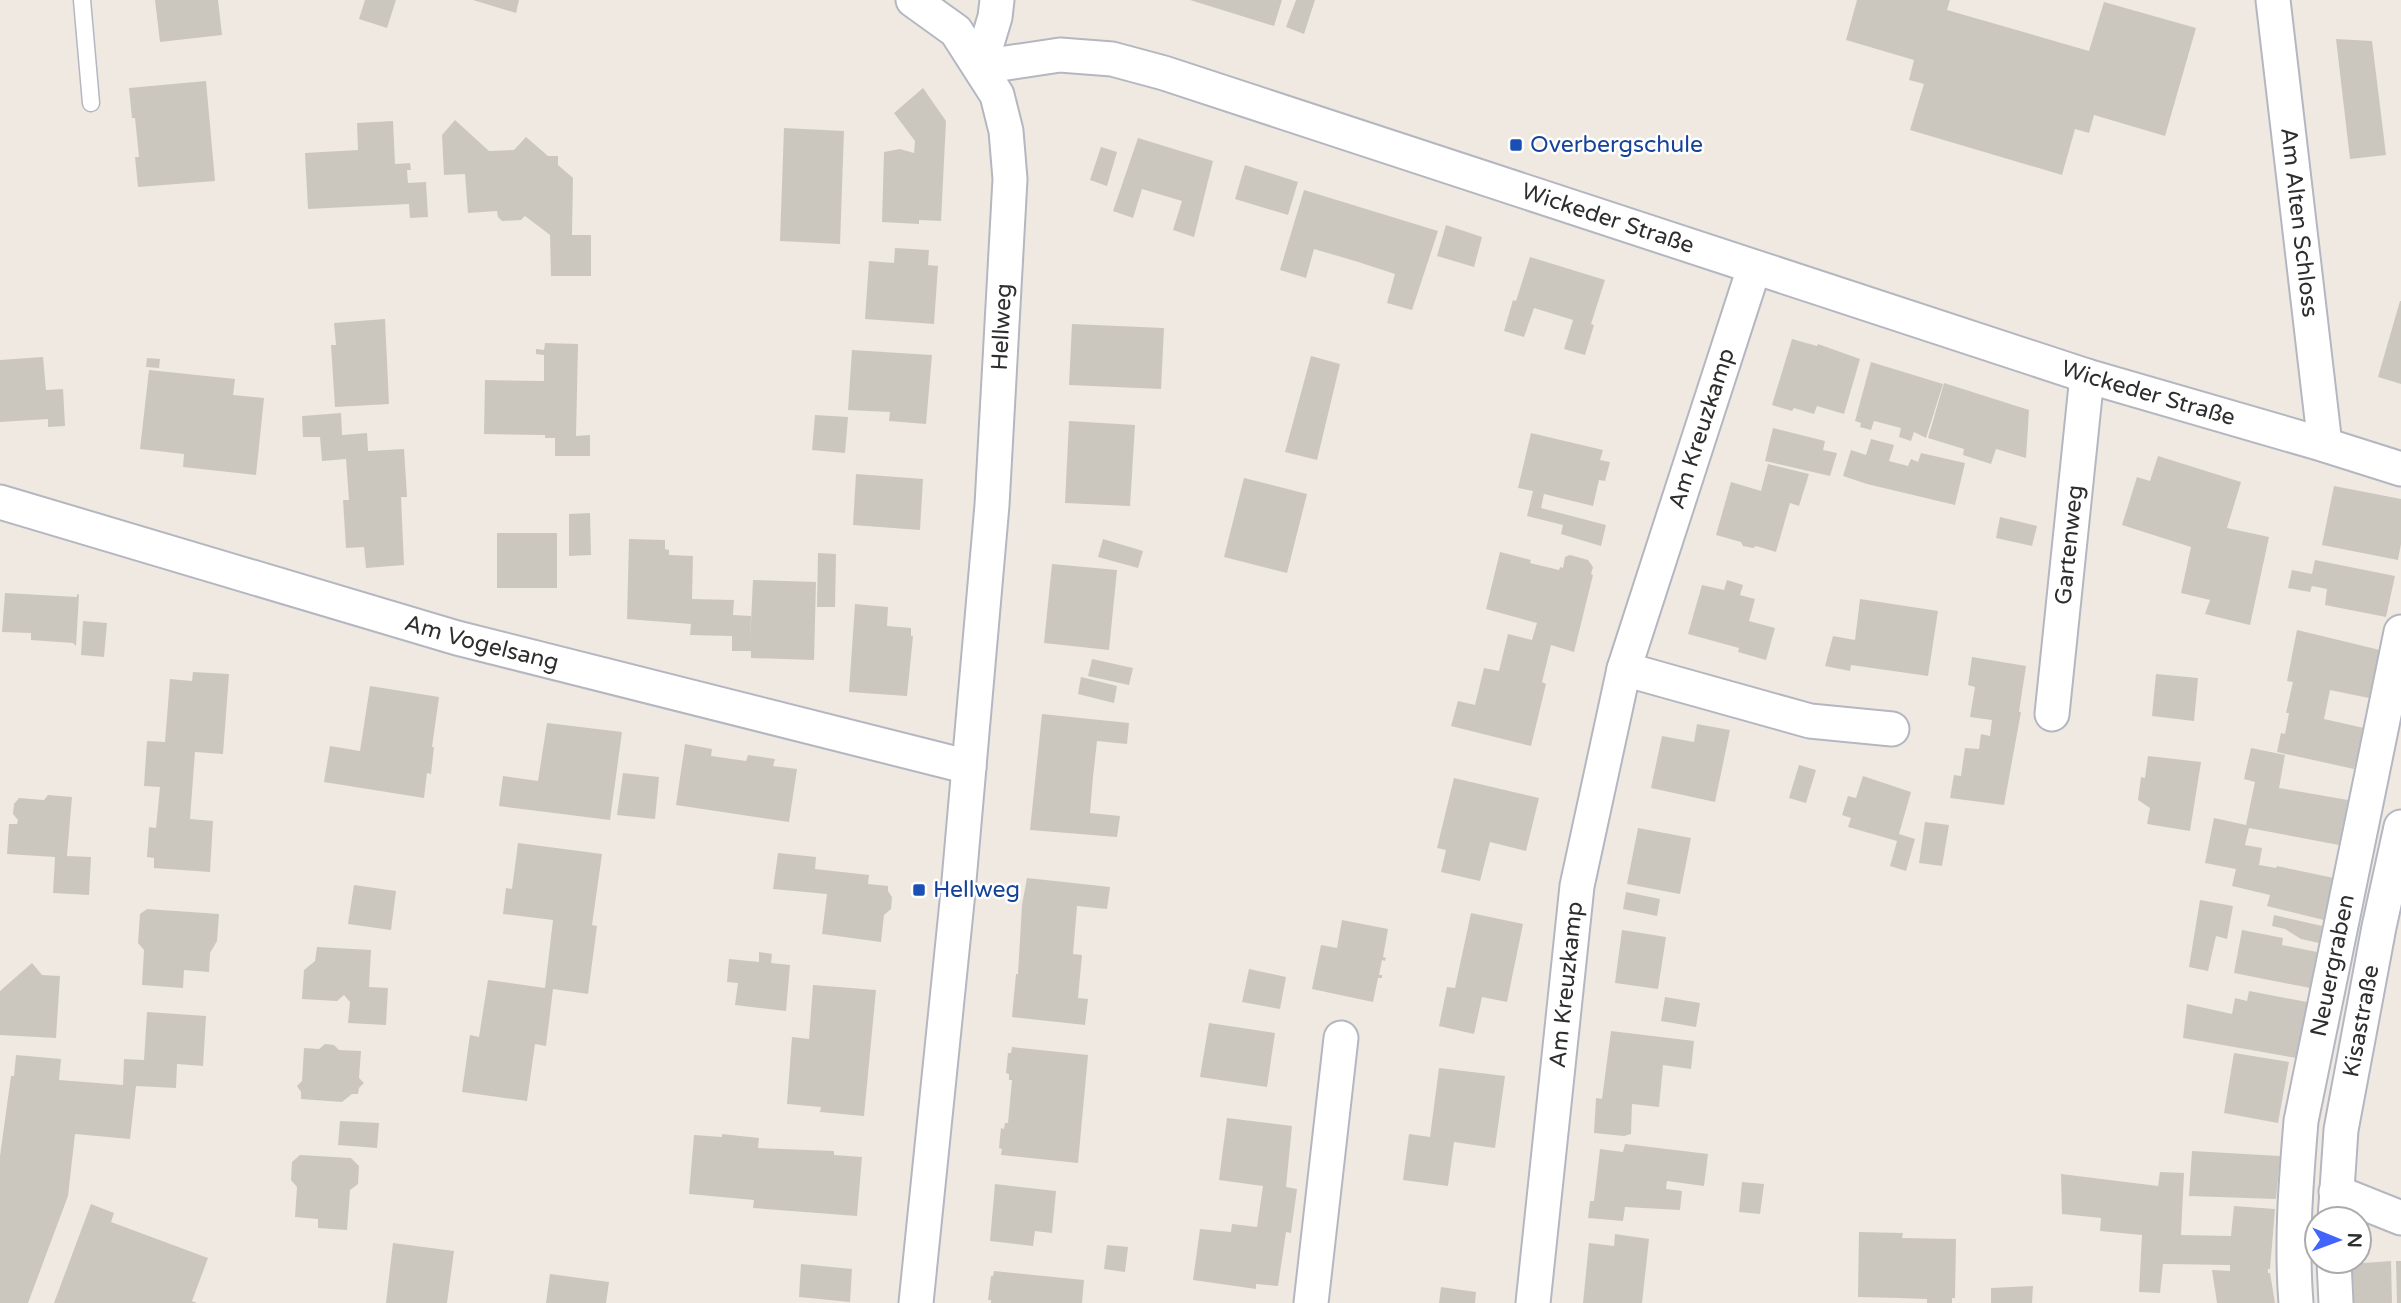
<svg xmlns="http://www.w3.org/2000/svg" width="2401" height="1303" viewBox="0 0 2401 1303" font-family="'Varela Round',sans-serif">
  <rect width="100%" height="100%" fill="#efe9e1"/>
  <g fill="#cbc7bf">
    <polygon points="155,0 218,0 222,35 160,42"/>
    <polygon points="365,0 396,0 387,28 359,19"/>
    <polygon points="473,0 519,0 516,13"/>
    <polygon points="1190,0 1282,0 1274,26"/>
    <polygon points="1296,0 1315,0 1304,34 1286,27"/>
    <polygon points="1857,0 1950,0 1947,10 2089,51 2104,2 2196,28 2165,136 2094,115 2089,133 2075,129 2062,175 1910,130 1924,84 1909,80 1914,60 1846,40"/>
    <polygon points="2336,39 2372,41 2386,155 2350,159"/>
    <polygon points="206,81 215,181 138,187 135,157 139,157 135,118 132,118 129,88"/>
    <polygon points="923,88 946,121 941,221 919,220 919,224 882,222 884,152 900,149 914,153 915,141 894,113"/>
    <polygon points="455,120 489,151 514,150 526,137 548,156 558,156 558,165 573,178 572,235 591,235 591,276 551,276 550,235 525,216 521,220 502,221 498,217 497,211 468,213 465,174 444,175 442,135"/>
    <polygon points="393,121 395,164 410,163 411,170 407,170 408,183 426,182 428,217 410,218 409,204 308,209 305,153 358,150 357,123"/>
    <polygon points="784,128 844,131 840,244 780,241"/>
    <polygon points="1138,138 1213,161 1194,237 1173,230 1182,201 1142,189 1133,218 1113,211"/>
    <polygon points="1101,147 1117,152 1107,186 1090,180"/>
    <polygon points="1245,165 1298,182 1288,215 1235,199"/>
    <polygon points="1304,190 1438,231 1412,310 1387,303 1395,274 1355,261 1314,249 1306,278 1280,270"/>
    <polygon points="1446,225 1482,237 1474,267 1437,256"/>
    <polygon points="895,248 929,250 928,265 938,266 934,324 865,319 869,261 894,263"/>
    <polygon points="1530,257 1605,280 1591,324 1594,325 1585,355 1564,349 1573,320 1534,308 1524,337 1504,331 1513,300 1516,301"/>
    <polygon points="2400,301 2401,301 2401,384 2378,377"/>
    <polygon points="385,319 389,404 335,407 331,345 336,345 334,323"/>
    <polygon points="1072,324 1164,328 1161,389 1069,385"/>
    <polygon points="1792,339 1817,346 1818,344 1860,359 1844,414 1817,406 1814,414 1794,408 1792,411 1772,405"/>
    <polygon points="545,343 578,344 576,436 590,435 590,456 555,456 555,438 545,438 545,435 484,434 485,380 544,381 544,355 536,354 536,349 544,350"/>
    <polygon points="852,350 932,355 926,424 889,421 890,412 848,410"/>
    <polygon points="1311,356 1340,364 1317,460 1285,452"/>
    <polygon points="43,357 46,390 63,389 65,426 48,427 48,419 0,422 0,360"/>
    <polygon points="147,358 160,359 159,368 146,367"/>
    <polygon points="1871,362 1943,384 1926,438 1914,432 1911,441 1899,437 1901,428 1874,421 1871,430 1860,427 1861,423 1855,421"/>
    <polygon points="149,370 235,379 233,395 264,398 256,475 183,467 184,454 140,449"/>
    <polygon points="1944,383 2029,410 2026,458 1996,449 1991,464 1963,455 1964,449 1928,438"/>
    <polygon points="341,413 342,435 367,433 368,451 404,449 407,497 401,497 404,565 366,568 364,547 346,548 343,500 349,500 346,459 322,461 320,437 303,437 302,416"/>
    <polygon points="815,415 848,417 845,453 812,450"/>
    <polygon points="1069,421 1135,425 1130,506 1065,503"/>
    <polygon points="1773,428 1825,441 1823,450 1837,453 1830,476 1765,461"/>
    <polygon points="1531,433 1603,450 1600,460 1610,462 1605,481 1599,480 1593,506 1544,494 1541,508 1606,525 1601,546 1561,534 1563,525 1527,516 1533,491 1518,488"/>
    <polygon points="1871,439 1894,445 1889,461 1908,466 1911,459 1918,462 1921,453 1965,463 1955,505 1867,484 1843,476 1851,450 1866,455"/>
    <polygon points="2158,456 2241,482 2227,528 2269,537 2250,625 2205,614 2210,600 2181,593 2191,547 2122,525 2137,477 2150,481"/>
    <polygon points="1768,464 1809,474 1799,506 1790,503 1776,552 1756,546 1753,548 1743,546 1741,542 1716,535 1731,482 1761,491"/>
    <polygon points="856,474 923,479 920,530 853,525"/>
    <polygon points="1244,478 1307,494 1287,573 1224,557"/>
    <polygon points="2334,486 2401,499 2401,544 2398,560 2322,545"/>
    <polygon points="590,513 591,555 569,556 569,514"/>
    <polygon points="2000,517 2037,526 2032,546 1996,538"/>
    <rect x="497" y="533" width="60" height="55"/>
    <polygon points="629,539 665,540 665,549 669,550 669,555 693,556 692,599 734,600 733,615 751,616 750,643 753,580 816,582 814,660 751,658 751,651 732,651 732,636 690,635 691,624 627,619"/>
    <polygon points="1103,539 1143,551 1138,568 1098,557"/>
    <polygon points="1500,552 1531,560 1530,563 1559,570 1560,567 1563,568 1565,557 1570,555 1588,560 1593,567 1591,574 1593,575 1574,652 1551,645 1542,682 1546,684 1531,746 1451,726 1458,701 1475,705 1484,668 1499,671 1508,634 1532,640 1537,623 1486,609"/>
    <polygon points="818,553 836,554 835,607 817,607"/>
    <polygon points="2315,560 2395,576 2386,617 2325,605 2327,589 2312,586 2310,592 2288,588 2292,570 2312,574"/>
    <polygon points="1052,564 1117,570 1109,650 1044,643"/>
    <polygon points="1727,580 1743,585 1740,595 1755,599 1749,621 1775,628 1766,660 1738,652 1739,648 1688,634 1702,585 1724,590"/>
    <polygon points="5,593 77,597 77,594 79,595 76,646 73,643 31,640 31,633 2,632"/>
    <polygon points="1860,599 1938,611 1928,676 1851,665 1850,671 1825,666 1833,636 1855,640"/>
    <polygon points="855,604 888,607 887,626 911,628 911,636 913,636 907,696 849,692"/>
    <polygon points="83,621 107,623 104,657 81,655"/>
    <polygon points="2297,630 2380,650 2369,698 2330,690 2324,719 2364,728 2354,769 2277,752 2281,733 2285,734 2289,713 2286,713 2293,682 2287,681"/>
    <polygon points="1972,657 2026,666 2019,712 2021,712 2004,805 1950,798 1954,775 1961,776 1965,748 1979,749 1981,734 1990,736 1992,720 1970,717 1975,687 1968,685"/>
    <polygon points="1092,659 1133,668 1129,685 1088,676"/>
    <polygon points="193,672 229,674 223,754 195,752 190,819 213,821 210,872 154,868 154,858 147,857 149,827 156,828 160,787 144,786 147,741 165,742 170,679 192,681"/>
    <polygon points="2156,674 2198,678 2194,721 2152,716"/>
    <polygon points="1081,677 1117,686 1114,703 1078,694"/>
    <polygon points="370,686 439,697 432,747 434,747 431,774 427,773 424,798 324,782 330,746 360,751"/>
    <polygon points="1042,714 1129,723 1127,744 1097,741 1093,777 1090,813 1120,816 1117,837 1030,830"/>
    <polygon points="547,723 622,732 610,820 499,806 503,776 538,781"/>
    <polygon points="1697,724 1730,730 1715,802 1651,788 1662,736 1694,742"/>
    <polygon points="685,744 712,749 711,756 746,761 748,755 775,759 773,766 797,769 789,822 676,805"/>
    <polygon points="2251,748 2285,755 2279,788 2348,800 2339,845 2249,828 2245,845 2262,848 2259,865 2276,868 2277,866 2334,878 2324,920 2267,906 2270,895 2232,886 2236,869 2205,863 2214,818 2246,825 2255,782 2244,779"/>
    <polygon points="2148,756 2201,762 2190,831 2147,824 2150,808 2138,800 2141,777 2145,778"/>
    <polygon points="1799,765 1816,770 1806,803 1789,798"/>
    <polygon points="623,773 659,777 655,819 617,815"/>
    <polygon points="1863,776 1911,792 1899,834 1915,839 1906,871 1890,866 1897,841 1848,827 1851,818 1842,815 1848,796 1856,798"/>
    <polygon points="1454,778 1539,798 1526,851 1490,842 1480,881 1441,872 1446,850 1437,848"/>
    <polygon points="48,795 72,797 67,856 91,857 89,895 53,893 55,857 7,854 9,824 17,824 18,820 13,814 14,804 19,798 44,800"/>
    <polygon points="1925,822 1949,825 1942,866 1919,863"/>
    <polygon points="1638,828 1691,838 1680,894 1627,884"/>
    <polygon points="518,843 602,854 592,925 597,926 588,994 553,989 546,1046 535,1044 527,1101 462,1092 470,1035 479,1037 488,980 545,988 553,920 503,914 506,888 512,889"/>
    <polygon points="778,853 816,857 815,869 869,875 868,884 888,886 888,891 892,897 891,909 884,915 881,942 822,934 827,894 773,889"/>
    <polygon points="1027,878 1110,887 1107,909 1077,906 1073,954 1082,955 1078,998 1088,999 1085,1025 1012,1017 1016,974 1018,974 1022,905"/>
    <polygon points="354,885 396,891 391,930 348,924"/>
    <polygon points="1626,892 1660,899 1657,916 1623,909"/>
    <polygon points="2200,900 2233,906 2227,939 2216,936 2208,971 2189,967"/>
    <polygon points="147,909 219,914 217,941 210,953 209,972 184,970 183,988 142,985 144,950 138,943 140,914"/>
    <polygon points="1471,913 1523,924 1507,1002 1482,997 1474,1034 1439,1026 1447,987 1455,988"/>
    <polygon points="2274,915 2322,926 2319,943 2301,939 2285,929 2272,926"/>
    <polygon points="1342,920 1388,929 1383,957 1386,958 1385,961 1382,960 1379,975 1382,975 1382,978 1378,978 1373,1002 1312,989 1321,945 1337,948"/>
    <polygon points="1622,930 1666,937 1658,989 1615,983"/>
    <polygon points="2242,930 2283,938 2282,945 2317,952 2310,988 2234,973"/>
    <polygon points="317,947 371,950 369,987 388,988 386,1025 348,1023 350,1002 344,995 337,1001 302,999 304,970 315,961"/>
    <polygon points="759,952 772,954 771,963 790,965 786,1011 735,1005 738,983 727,982 729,959 759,962"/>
    <polygon points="32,963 42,975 60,976 56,1038 0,1035 0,991"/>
    <polygon points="1249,969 1286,977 1280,1009 1242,1002"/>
    <polygon points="813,985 876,990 864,1116 820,1112 821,1107 787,1104 792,1037 809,1039"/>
    <polygon points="2249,991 2307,1002 2296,1058 2183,1038 2187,1004 2232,1014 2235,998 2247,1001"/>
    <polygon points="1665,997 1700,1003 1696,1027 1661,1021"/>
    <polygon points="147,1012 206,1016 203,1066 177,1064 176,1088 136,1086 130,1139 75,1134 68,1196 28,1303 0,1303 0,1156 11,1076 14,1076 16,1055 61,1059 59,1080 123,1085 124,1059 144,1060"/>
    <polygon points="1209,1023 1275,1033 1267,1087 1200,1077"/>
    <polygon points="1611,1031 1694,1041 1691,1069 1663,1065 1659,1107 1632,1104 1631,1134 1624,1136 1594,1133 1596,1098 1602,1099"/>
    <polygon points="325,1044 334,1045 339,1050 361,1051 359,1078 364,1083 359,1088 358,1094 352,1094 342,1102 301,1099 301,1092 297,1086 302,1081 304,1048 319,1049"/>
    <polygon points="1012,1047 1088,1055 1078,1163 1001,1155 1002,1149 999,1148 1001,1128 1004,1129 1005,1123 1008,1123 1012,1080 1009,1080 1009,1074 1006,1073 1008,1053 1011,1053"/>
    <polygon points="2234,1053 2289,1062 2278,1123 2224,1113"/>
    <polygon points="1439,1068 1505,1076 1495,1148 1454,1142 1448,1186 1403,1180 1409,1134 1430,1137"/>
    <polygon points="1227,1118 1292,1126 1286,1187 1297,1189 1291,1233 1286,1232 1278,1286 1256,1284 1256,1289 1193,1280 1200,1229 1231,1232 1232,1224 1257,1227 1263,1186 1219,1180"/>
    <polygon points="340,1121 379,1123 377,1148 338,1145"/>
    <polygon points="722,1134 759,1138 758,1148 834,1151 834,1155 862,1157 857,1216 753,1208 754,1200 689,1194 694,1135 722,1137"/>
    <polygon points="1625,1144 1708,1154 1704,1186 1667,1181 1666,1189 1682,1191 1680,1210 1625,1207 1623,1221 1588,1218 1590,1201 1594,1201 1600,1149 1623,1152"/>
    <polygon points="2192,1151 2280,1156 2276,1199 2189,1196"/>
    <polygon points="300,1155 351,1158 359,1166 358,1184 350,1190 347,1230 318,1228 318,1219 295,1217 297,1187 291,1180 292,1162"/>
    <polygon points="2160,1172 2184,1173 2181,1235 2231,1236 2234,1206 2275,1209 2270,1269 2268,1269 2268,1273 2270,1273 2275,1303 2217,1303 2212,1270 2230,1271 2230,1265 2163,1264 2160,1293 2139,1292 2142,1235 2100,1231 2101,1218 2062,1214 2061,1174 2158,1186"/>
    <polygon points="1742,1182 1764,1184 1760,1214 1739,1212"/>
    <polygon points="995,1184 1056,1191 1052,1233 1035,1231 1033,1246 990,1241"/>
    <polygon points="91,1204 114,1213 111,1222 208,1258 192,1301 197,1303 54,1303"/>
    <polygon points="1859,1232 1903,1233 1902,1238 1956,1239 1955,1298 1952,1298 1952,1303 1927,1303 1927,1299 1899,1298 1858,1297"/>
    <polygon points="1615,1234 1649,1239 1642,1303 1583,1303 1589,1243 1614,1246"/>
    <polygon points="393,1243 454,1251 447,1303 386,1303"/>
    <polygon points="1107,1245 1128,1247 1125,1272 1104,1269"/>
    <polygon points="2391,1261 2392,1303 2353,1303 2350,1264"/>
    <polygon points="2396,1261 2401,1261 2401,1303 2397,1303"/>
    <polygon points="801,1264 852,1269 850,1302 799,1297"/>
    <polygon points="994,1271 1084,1280 1082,1303 991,1303 991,1300 988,1300 991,1276 993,1276"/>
    <polygon points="550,1274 609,1282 606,1303 546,1303"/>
    <polygon points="2033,1286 2032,1303 1991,1303 1991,1288"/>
    <polygon points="1441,1287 1476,1292 1475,1303 1439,1303"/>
  </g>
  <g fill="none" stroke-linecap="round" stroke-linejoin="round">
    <g stroke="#b4b7c1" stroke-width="19">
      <polyline id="lane" points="82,0 91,103"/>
    </g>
    <g stroke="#b4b7c1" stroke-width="37">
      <g id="street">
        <polyline points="913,0 956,31 997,95 1006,131 1010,179 992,505 958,892 916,1303"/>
        <path id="s1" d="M2273,0L2325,445"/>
        <path id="s2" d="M980,67L1060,55L1112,59L1164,73L2087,376L2325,445L2401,469"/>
        <polyline points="980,67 995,17 997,0"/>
        <path id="s3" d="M0,502L457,638L969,767"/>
        <polyline points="1624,669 1810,721 1892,729"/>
        <path id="s4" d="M2052,714L2087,376"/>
        <polyline points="2336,1192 2401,1218"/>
        <path id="s5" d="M2335,1219L2341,1130L2379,927L2401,827"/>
        <polyline points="2334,1261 2336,1303"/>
        <polyline points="1311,1303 1341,1038"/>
        <path id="s6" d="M1533,1303L1577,886L1624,669L1754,268"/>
        <path id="s7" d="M2296,1303C2291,1241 2296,1182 2301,1121L2401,632"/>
      </g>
    </g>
    <use href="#lane" stroke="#fff" stroke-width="16"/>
    <use href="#street" stroke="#fff" stroke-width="33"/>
  </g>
  <g fill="#1a4fb4" stroke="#fff" stroke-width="2.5">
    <rect x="1509" y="138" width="14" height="14" rx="3.5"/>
    <rect x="912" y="883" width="14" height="14" rx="3.5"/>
  </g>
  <g text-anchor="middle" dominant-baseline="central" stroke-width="5" stroke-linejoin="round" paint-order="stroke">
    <g font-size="23" fill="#164399" stroke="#fff" text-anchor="start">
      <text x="1530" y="145">Overbergschule</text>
      <text x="933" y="890">Hellweg</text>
    </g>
    <g font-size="23" fill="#2e2e2e" stroke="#fff">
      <text stroke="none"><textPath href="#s2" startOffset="654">Wickeder Straße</textPath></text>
      <text stroke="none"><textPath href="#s1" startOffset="224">Am Alten Schloss</textPath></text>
      <text transform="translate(1002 327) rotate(-87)">Hellweg</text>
      <text stroke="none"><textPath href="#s2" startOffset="1222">Wickeder Straße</textPath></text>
      <text stroke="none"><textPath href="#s6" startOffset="894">Am Kreuzkamp</textPath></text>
      <text stroke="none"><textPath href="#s4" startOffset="170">Gartenweg</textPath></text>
      <text stroke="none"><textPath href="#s3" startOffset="502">Am Vogelsang</textPath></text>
      <text stroke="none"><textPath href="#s7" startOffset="341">Neuergraben</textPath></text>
      <text stroke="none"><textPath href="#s6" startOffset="320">Am Kreuzkamp</textPath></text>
      <text stroke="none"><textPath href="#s5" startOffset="200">Kisastraße</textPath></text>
    </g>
  </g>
  <g transform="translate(2338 1240) rotate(91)"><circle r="33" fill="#ffffff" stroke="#ababab" stroke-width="2"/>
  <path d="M0-5L12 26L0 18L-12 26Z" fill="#4264fb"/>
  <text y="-10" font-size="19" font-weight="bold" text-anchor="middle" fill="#2e2e2e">N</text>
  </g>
</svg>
